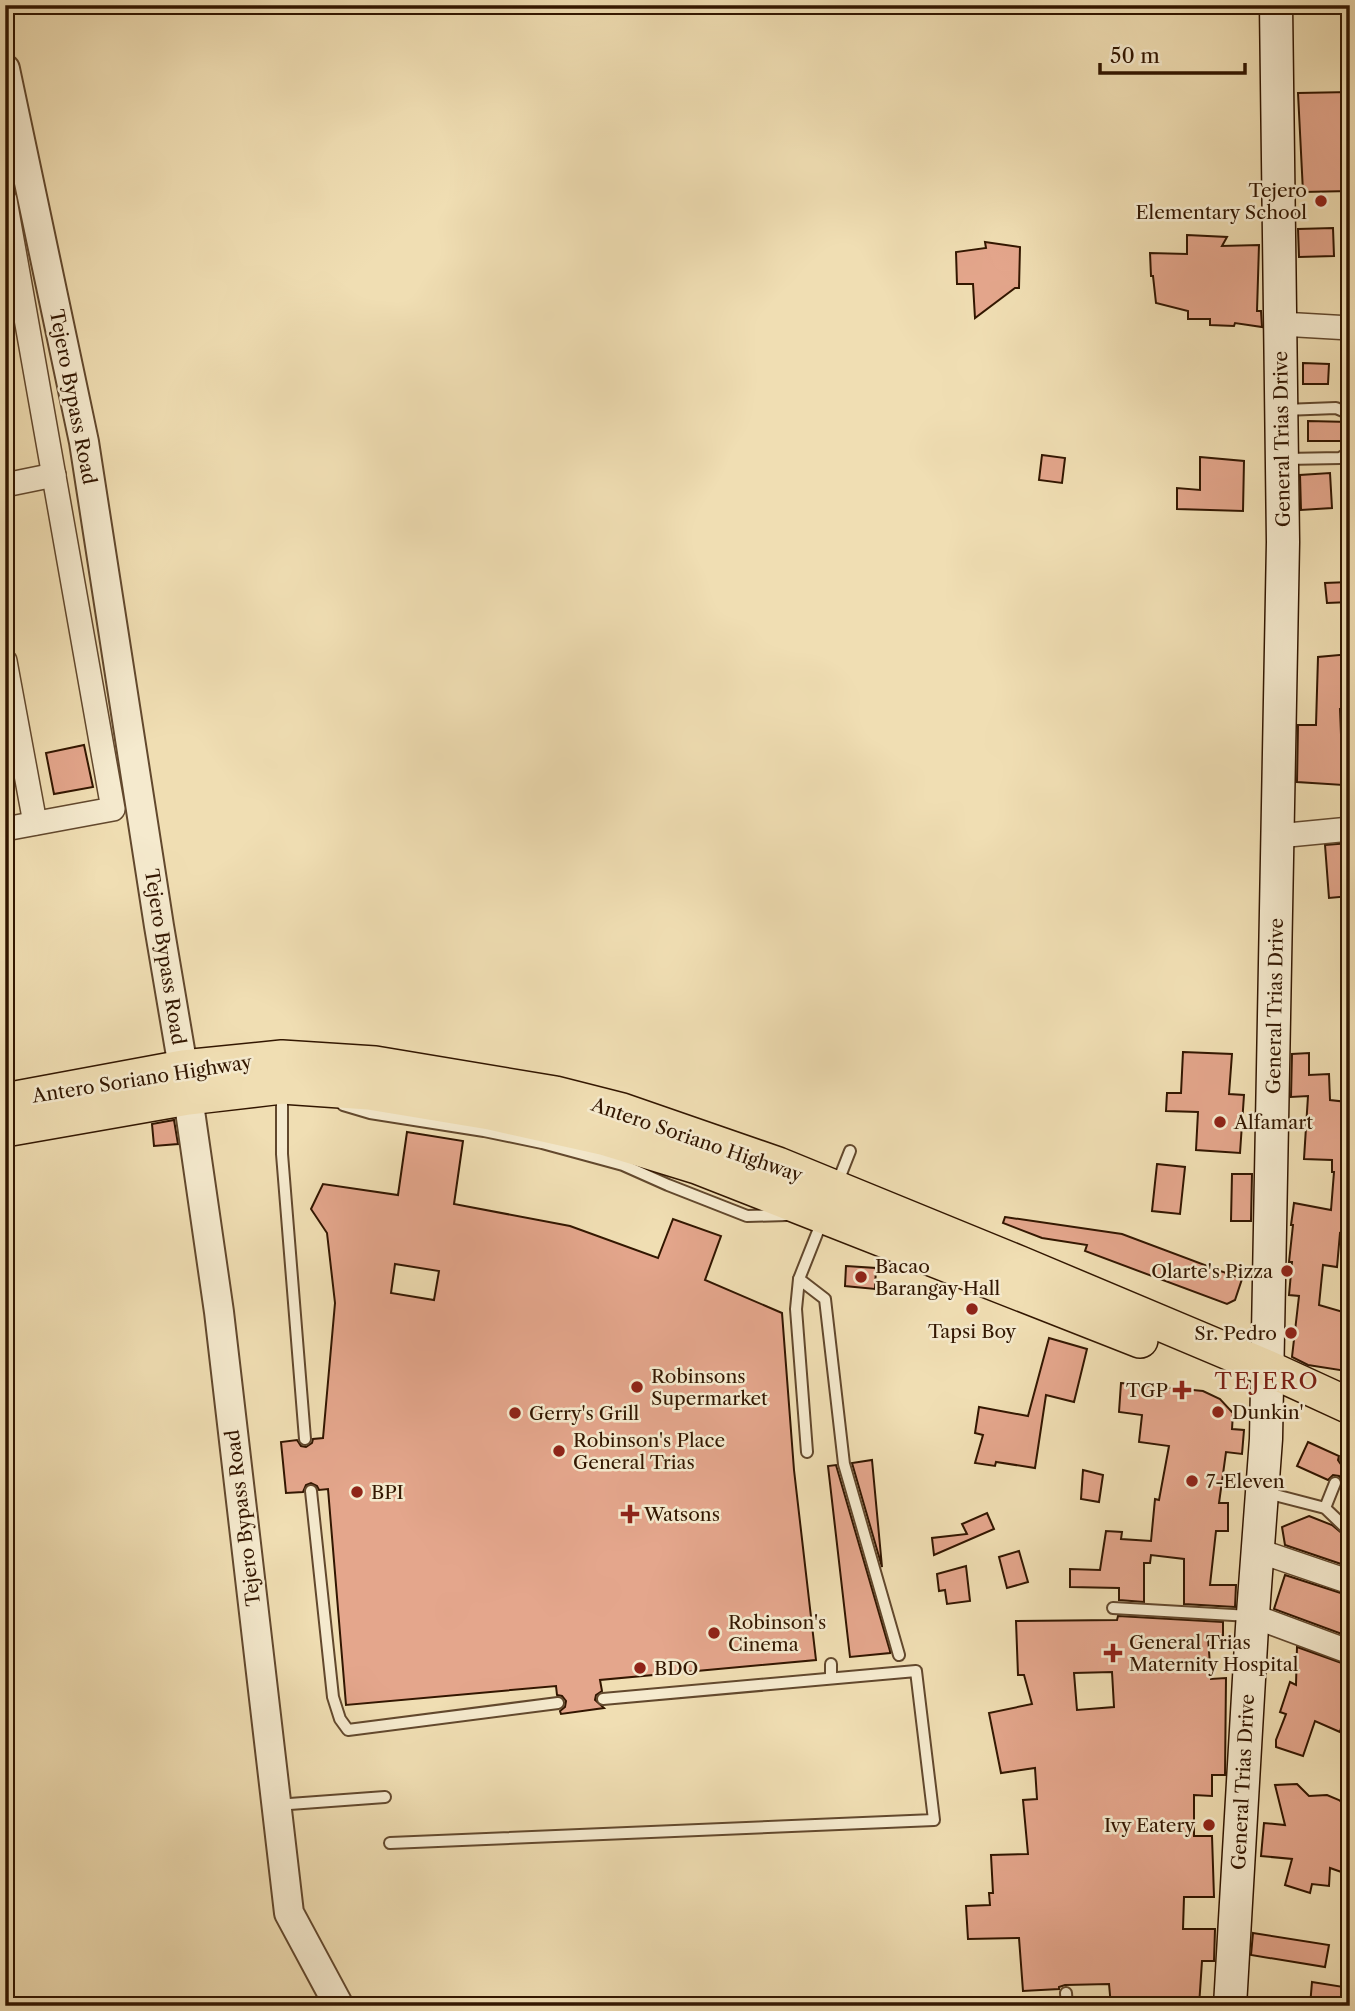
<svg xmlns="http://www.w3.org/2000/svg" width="1355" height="2011" viewBox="0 0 1355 2011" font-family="'Libre Caslon Text',serif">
  <rect width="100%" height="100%" fill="#f0deb3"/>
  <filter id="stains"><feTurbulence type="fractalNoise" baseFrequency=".00286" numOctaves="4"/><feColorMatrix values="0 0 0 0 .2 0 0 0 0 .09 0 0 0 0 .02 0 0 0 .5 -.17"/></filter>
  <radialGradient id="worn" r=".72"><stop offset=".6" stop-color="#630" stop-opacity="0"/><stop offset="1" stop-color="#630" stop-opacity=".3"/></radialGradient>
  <g fill="#e4a68c" stroke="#321600" stroke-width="2" fill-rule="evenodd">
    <polygon points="1350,92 1350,191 1303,192 1298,93"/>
    <polygon points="1333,228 1334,256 1299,257 1298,229"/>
    <polygon points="1187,235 1227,237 1222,246 1259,245 1257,311 1261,311 1262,327 1235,323 1234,326 1210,325 1210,319 1188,319 1188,311 1156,303 1153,276 1151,276 1150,253 1187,254"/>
    <polygon points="985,242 1020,247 1019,288 1015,288 975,318 973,284 957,284 956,252 986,248"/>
    <polygon points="1303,363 1329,364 1328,384 1303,384"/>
    <polygon points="1308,421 1350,422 1350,441 1308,441"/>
    <polygon points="1042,455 1065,458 1062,483 1039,480"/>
    <polygon points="1200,457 1244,461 1243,511 1177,509 1177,488 1200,490"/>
    <polygon points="1330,473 1332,508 1301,510 1300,475"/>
    <polygon points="1349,582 1350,602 1327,603 1325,583"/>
    <polygon points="1350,654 1350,709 1340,709 1343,785 1297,782 1298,725 1316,725 1318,657"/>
    <polygon points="84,745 93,787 54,794 46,753"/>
    <polygon points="1350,843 1350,896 1329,898 1325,845"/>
    <polygon points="1183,1052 1232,1054 1229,1094 1244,1095 1240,1153 1196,1150 1198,1112 1166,1111 1167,1093 1181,1093"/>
    <polygon points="1309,1053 1309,1075 1329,1074 1330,1100 1347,1102 1345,1128 1350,1128 1350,1218 1347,1235 1340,1233 1337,1267 1323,1265 1319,1305 1350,1314 1350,1362 1346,1371 1308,1365 1292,1357 1299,1296 1289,1295 1292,1262 1289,1262 1293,1225 1291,1225 1294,1203 1331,1210 1334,1172 1332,1172 1332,1160 1304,1159 1308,1096 1291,1097 1292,1054"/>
    <polygon points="174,1120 178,1144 154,1146 152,1124"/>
    <path d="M407,1132L463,1141L454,1204L570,1226L658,1258L673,1219L721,1236L705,1280L782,1313L794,1470L816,1660L600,1680L602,1691L596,1695L595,1700L604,1708L561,1714L560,1711L565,1707L566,1701L562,1696L557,1695L556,1686L346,1705L328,1489L319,1490L317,1486L311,1483L306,1485L303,1492L286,1493L281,1442L297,1440L301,1446L306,1447L312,1443L313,1439L323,1438L335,1303L327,1233L311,1209L323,1184L398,1195ZM395,1264L439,1271L434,1300L391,1293Z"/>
    <polygon points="1157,1164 1185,1167 1180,1214 1152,1211"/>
    <polygon points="1232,1174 1252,1174 1251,1221 1231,1221"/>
    <polygon points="1005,1217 1122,1234 1242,1279 1235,1300 1227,1304 1085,1251 1087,1245 1042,1238 1003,1223"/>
    <polygon points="846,1266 876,1268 875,1289 845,1286"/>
    <polygon points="1049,1338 1087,1349 1074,1402 1046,1395 1035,1468 996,1462 995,1466 975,1463 983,1435 975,1433 979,1407 1028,1416"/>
    <polygon points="1121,1383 1203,1391 1220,1399 1233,1413 1232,1429 1244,1430 1242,1454 1226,1452 1219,1503 1228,1503 1228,1531 1216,1531 1210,1585 1236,1585 1235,1607 1184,1604 1184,1559 1151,1555 1150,1563 1144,1563 1144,1602 1119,1600 1119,1588 1070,1587 1070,1569 1100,1570 1106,1531 1122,1532 1121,1539 1151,1541 1155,1499 1159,1500 1169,1446 1139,1442 1142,1415 1119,1412"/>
    <polygon points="1308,1442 1339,1456 1338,1460 1342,1466 1350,1466 1350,1489 1342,1486 1343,1481 1339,1476 1333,1475 1328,1480 1297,1466"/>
    <polygon points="872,1460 882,1567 852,1463"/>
    <polygon points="836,1465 890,1651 890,1653 850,1657 828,1466"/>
    <polygon points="1083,1470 1103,1475 1099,1502 1081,1499"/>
    <polygon points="987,1513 994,1529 934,1555 932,1538 967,1534 962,1524"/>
    <polygon points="1309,1516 1332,1525 1350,1540 1350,1567 1285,1545 1282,1527"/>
    <polygon points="1019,1551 1028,1582 1007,1588 999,1557"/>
    <polygon points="966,1566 970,1601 947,1604 945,1590 939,1591 937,1574"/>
    <polygon points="1285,1575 1350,1596 1350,1637 1274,1609"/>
    <path d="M1118,1616L1223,1622V1635L1208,1637L1211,1679L1226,1678L1225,1775H1212V1796L1194,1795V1836H1212L1214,1897H1184L1183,1929H1215L1214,1961H1202L1199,2006H1111L1109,1984L1065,1985L1059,1987V1989L1023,1991L1019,1938L968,1939L966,1906L990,1905L989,1893H993L991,1855L1028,1854L1023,1800L1037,1799L1035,1768L1001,1773L989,1713L1032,1704L1024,1675H1018L1016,1621L1117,1620ZM1112,1672L1114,1707L1077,1710L1074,1673Z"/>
    <polygon points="1297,1647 1350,1666 1350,1731 1341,1728 1340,1732 1315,1721 1303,1756 1276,1747 1276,1740 1286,1714 1280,1712 1290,1682 1296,1685"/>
    <polygon points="1297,1784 1309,1796 1327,1795 1339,1800 1350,1809 1350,1875 1330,1868 1329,1886 1312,1884 1310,1893 1285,1885 1292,1859 1261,1856 1264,1823 1285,1825 1275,1785"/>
    <polygon points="1253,1933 1329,1945 1325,1967 1251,1955"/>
    <polygon points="1312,1982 1350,1988 1350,2005 1330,2002 1329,2006 1310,2006"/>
  </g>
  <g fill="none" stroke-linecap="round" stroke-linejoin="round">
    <g stroke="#62482d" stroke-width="14">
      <g id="service">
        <polyline points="1284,410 1336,408 1350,414"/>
        <polyline points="1285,459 1340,458 1350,452"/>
        <polyline points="282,1091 282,1154 305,1439"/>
        <polyline points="343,1105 370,1113 484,1131 542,1143 623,1165 668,1185 747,1216 787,1215"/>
        <polyline points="837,1184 850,1151"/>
        <polyline points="799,1279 825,1299 844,1464 899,1655"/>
        <polyline points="807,1452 796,1309 799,1279 822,1221"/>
        <polyline points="1346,1459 1350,1450"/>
        <polyline points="311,1491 333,1697 340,1719 348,1730 558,1703"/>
        <polyline points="1267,1493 1325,1508 1350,1532"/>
        <polyline points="1325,1508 1335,1483"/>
        <polyline points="1113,1608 1250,1616"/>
        <polyline points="831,1678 831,1664"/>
        <polyline points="276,1805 385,1797"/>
        <polyline points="390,1843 934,1820 916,1671 603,1699"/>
        <polyline points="1066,1993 1067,2006"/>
      </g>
    </g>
    <g stroke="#62482d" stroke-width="26">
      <g id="minor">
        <polyline points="5,200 113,809 5,829"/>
        <polyline points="1281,324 1350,328"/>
        <polyline points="5,485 54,475"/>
        <polyline points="5,661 35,823"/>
        <polyline points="1278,836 1350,829"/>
        <polyline points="1259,1551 1350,1582"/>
        <polyline points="1253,1616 1350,1652"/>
      </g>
    </g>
    <g stroke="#62482d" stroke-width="32">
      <polyline id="tertiary" points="5,69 84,442 159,926 188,1097 219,1312 289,1913 339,2006"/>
    </g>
    <g stroke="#321600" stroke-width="35">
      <polyline id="secondary" points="1230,2006 1252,1627 1266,1439 1283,542 1276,5"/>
    </g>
    <g stroke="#321600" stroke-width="38">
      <g id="primary">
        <polyline points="5,1101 183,1068 282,1058 375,1064 555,1094 622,1111 778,1165 1020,1264 1267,1368 1350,1406"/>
        <polyline points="5,1129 188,1097 282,1086 369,1092 490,1112 606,1138 697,1166 1140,1340"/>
      </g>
    </g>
    <use href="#service" stroke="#f5eace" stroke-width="10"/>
    <use href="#minor" stroke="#f5eace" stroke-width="23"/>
    <use href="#tertiary" stroke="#f5eace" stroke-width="28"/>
    <use href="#secondary" stroke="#f5eace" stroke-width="32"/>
    <use href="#primary" stroke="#f0deb3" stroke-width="35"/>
  </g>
  <g fill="#8f2418" stroke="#f5eace" stroke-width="2.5">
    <circle cx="1321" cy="201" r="7"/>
    <circle cx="1220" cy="1122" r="7"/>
    <circle cx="1287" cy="1271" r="7"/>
    <circle cx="861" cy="1277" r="7"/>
    <circle cx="972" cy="1309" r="7"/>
    <circle cx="1291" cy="1333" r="7"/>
    <circle cx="637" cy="1387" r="7"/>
    <path d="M1178.5 1379.5h7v7h7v7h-7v7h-7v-7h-7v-7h7z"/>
    <circle cx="1218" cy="1412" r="7"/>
    <circle cx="515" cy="1413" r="7"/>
    <circle cx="559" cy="1451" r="7"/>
    <circle cx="1192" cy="1481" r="7"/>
    <circle cx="357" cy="1492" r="7"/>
    <path d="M626.5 1503.5h7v7h7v7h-7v7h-7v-7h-7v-7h7z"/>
    <circle cx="714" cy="1633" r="7"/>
    <path d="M1109.5 1642.5h7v7h7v7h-7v7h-7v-7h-7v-7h7z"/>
    <circle cx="640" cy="1668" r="7"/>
    <circle cx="1209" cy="1825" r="7"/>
  </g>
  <g text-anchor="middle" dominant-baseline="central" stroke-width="5" stroke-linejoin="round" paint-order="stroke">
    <g font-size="19" fill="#321600" stroke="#f5eace" text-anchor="start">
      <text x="1307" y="190" text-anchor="end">Tejero<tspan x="1307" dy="22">Elementary School</tspan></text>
      <text x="1234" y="1122">Alfamart</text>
      <text x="875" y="1266">Bacao<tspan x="875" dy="22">Barangay Hall</tspan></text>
      <text x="1273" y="1271" text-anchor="end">Olarte's Pizza</text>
      <text x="972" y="1331" text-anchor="middle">Tapsi Boy</text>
      <text x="1277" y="1333" text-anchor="end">Sr. Pedro</text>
      <text x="651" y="1376">Robinsons<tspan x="651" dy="22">Supermarket</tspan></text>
      <text x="1168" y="1390" text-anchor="end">TGP</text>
      <text x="1232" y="1412">Dunkin'</text>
      <text x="529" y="1413">Gerry's Grill</text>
      <text x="573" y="1440">Robinson's Place<tspan x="573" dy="22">General Trias</tspan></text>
      <text x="1206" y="1481">7-Eleven</text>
      <text x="371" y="1492">BPI</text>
      <text x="644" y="1514">Watsons</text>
      <text x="728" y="1622">Robinson's<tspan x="728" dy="22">Cinema</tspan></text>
      <text x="1129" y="1642">General Trias<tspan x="1129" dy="22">Maternity Hospital</tspan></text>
      <text x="654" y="1668">BDO</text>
      <text x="1195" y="1825" text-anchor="end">Ivy Eatery</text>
    </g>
    <g font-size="19" fill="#321600" stroke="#f5eace">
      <text transform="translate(73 397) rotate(79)">Tejero Bypass Road</text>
      <text transform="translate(1282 439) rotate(-91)">General Trias Drive</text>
      <text transform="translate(165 957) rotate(81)">Tejero Bypass Road</text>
      <text transform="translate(1275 1006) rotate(-89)">General Trias Drive</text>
      <text transform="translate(142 1079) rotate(-9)">Antero Soriano Highway</text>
      <text transform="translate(697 1140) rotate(19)">Antero Soriano Highway</text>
      <text transform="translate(243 1518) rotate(-97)">Tejero Bypass Road</text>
      <text transform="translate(1243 1782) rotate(-87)">General Trias Drive</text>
    </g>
    <g font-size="23" letter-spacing="2" fill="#7a1f14" stroke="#f5eace">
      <text x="1267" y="1381">TEJERO</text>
    </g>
  </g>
  <rect width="1355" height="2011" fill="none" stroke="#f0deb3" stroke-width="28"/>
  <rect x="7" y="7" width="1341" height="1997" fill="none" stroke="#321600" stroke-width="3.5"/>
  <rect x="14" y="14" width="1327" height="1983" fill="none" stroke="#321600" stroke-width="2"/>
  <path d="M1100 63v10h145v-10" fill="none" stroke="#321600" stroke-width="3.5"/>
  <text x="1110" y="63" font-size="21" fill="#321600" stroke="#f5eace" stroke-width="5" paint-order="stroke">50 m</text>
  <rect width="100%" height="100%" filter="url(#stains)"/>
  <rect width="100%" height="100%" fill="url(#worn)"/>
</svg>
